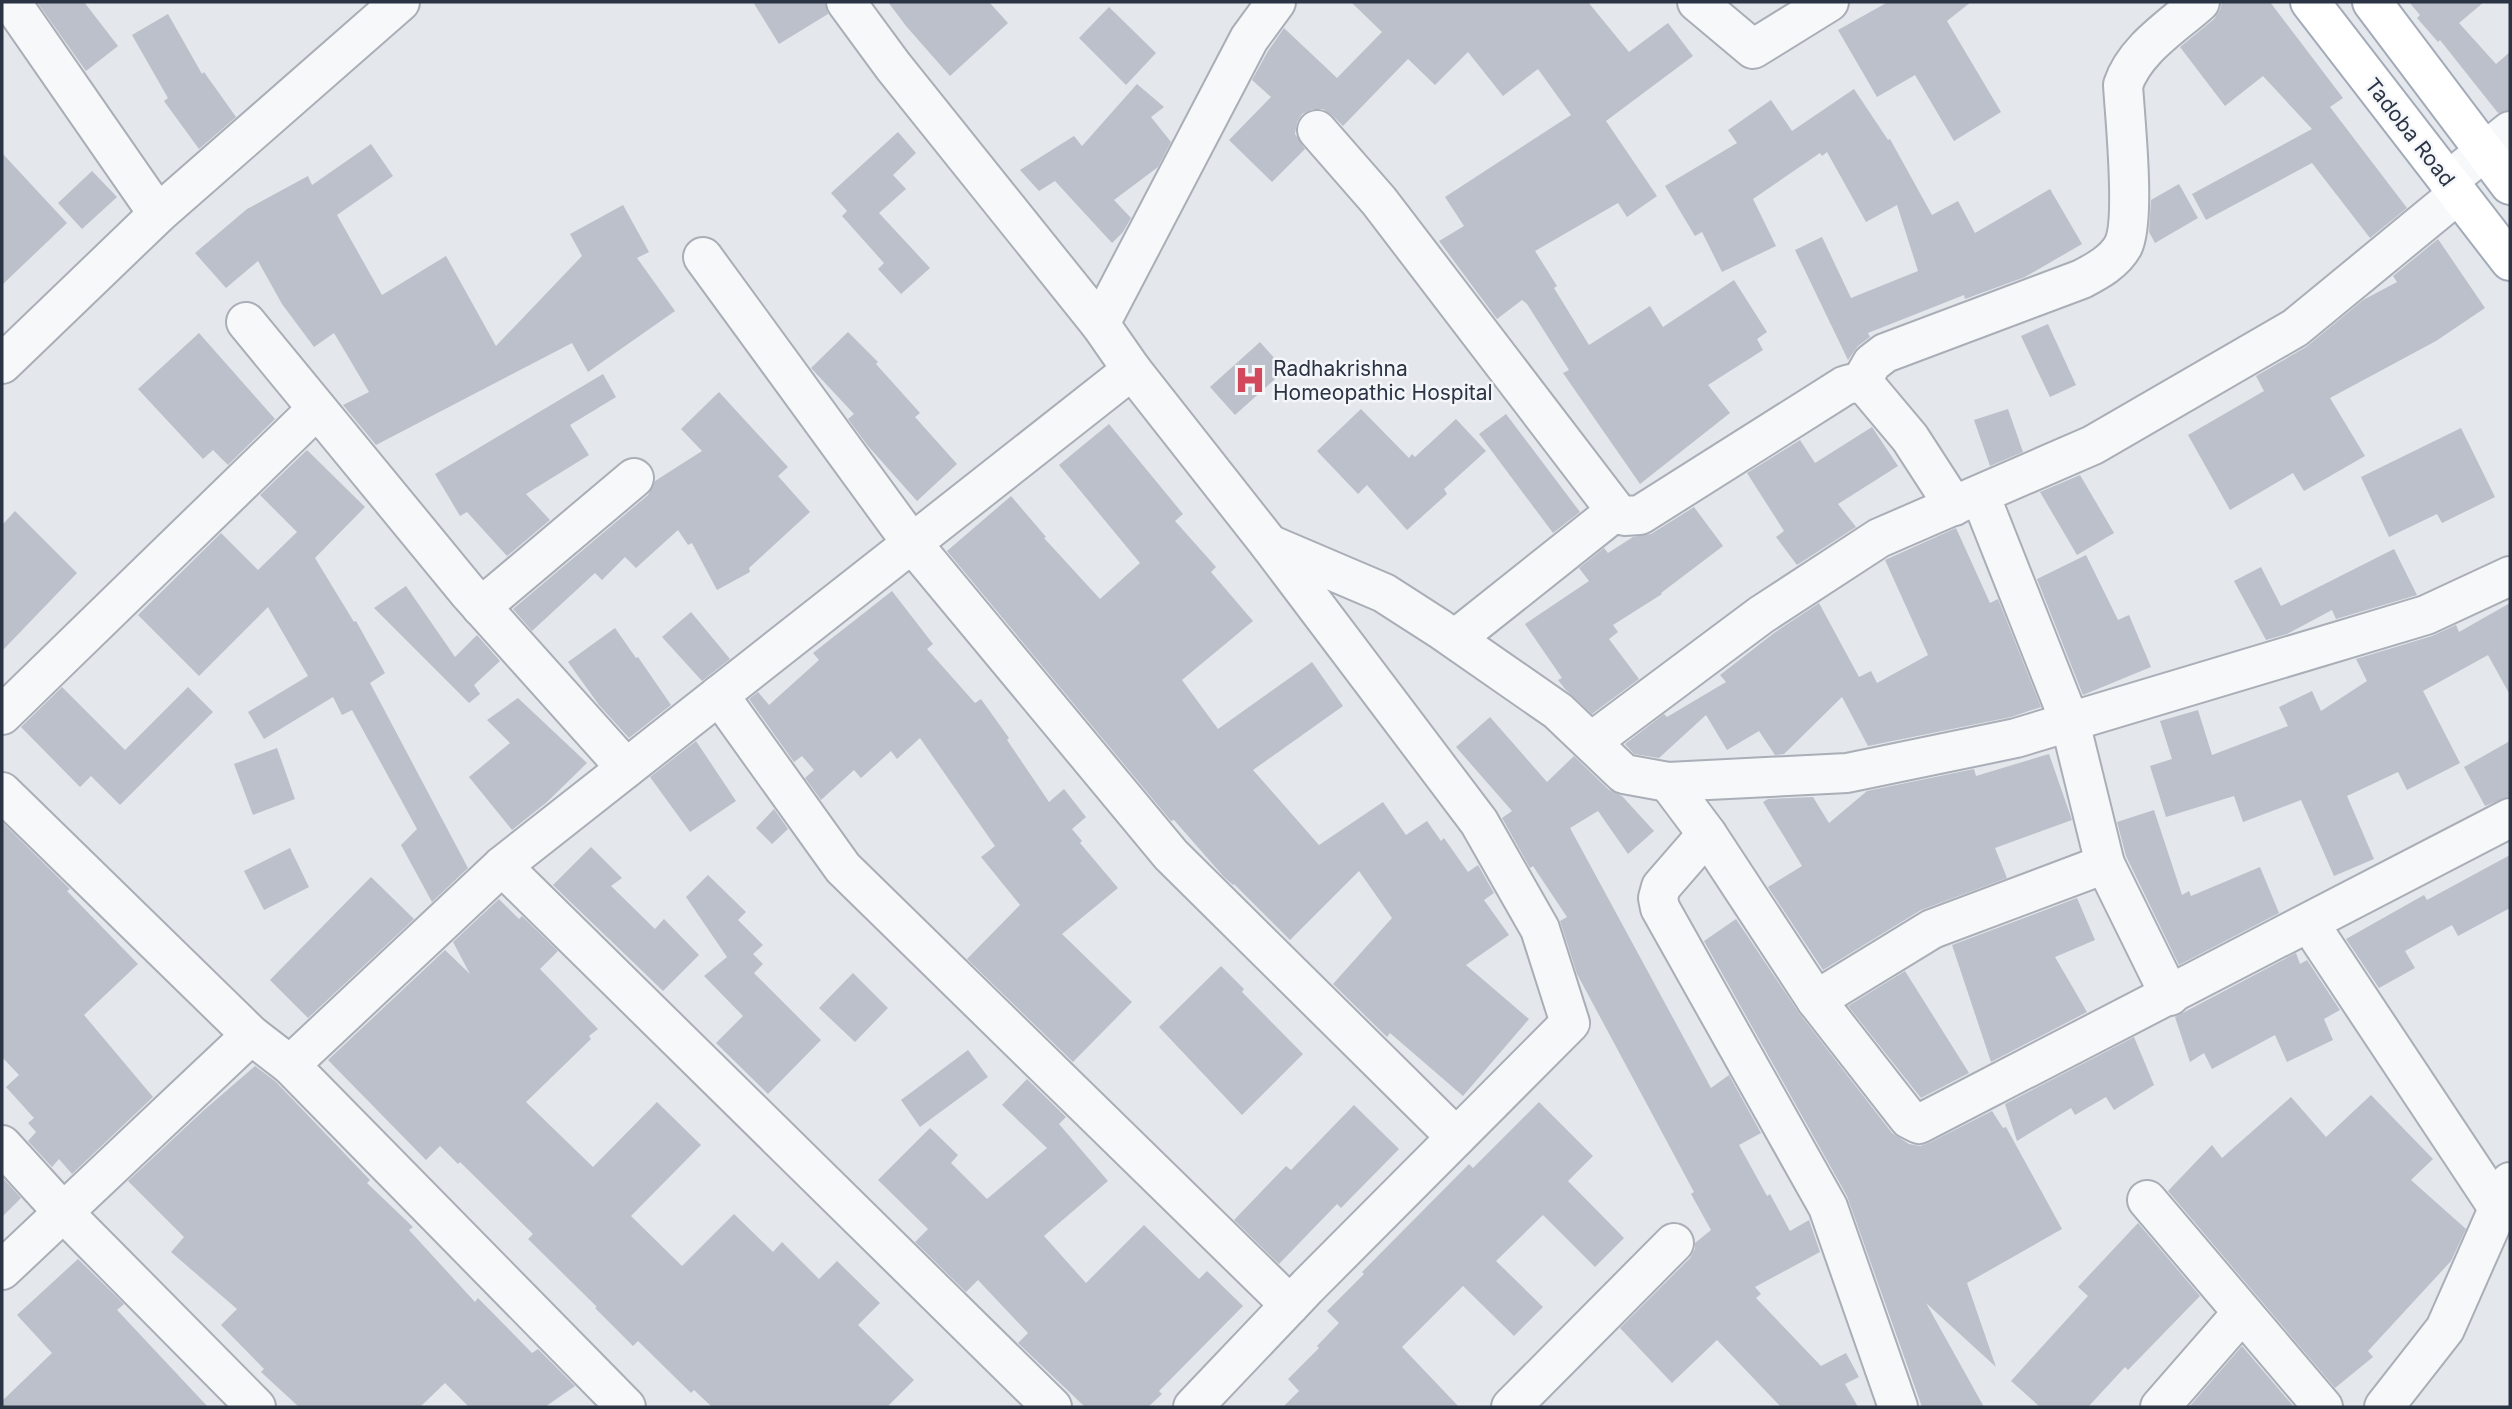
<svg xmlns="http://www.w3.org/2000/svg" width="2512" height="1409" viewBox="0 0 2512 1409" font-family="Inter,sans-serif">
  <rect width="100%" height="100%" fill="#e4e7ec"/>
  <g fill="#bbc0ca">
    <polygon points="37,2 84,2 118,46 86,71"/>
    <polygon points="753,2 825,2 828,14 779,44"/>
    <polygon points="888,2 989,2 1008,23 950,76 906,26"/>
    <polygon points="1351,2 1588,2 1629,52 1668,23 1693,56 1606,121 1657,196 1627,217 1618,203 1535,251 1557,286 1554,288 1589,345 1650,306 1663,327 1734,280 1767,332 1757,339 1763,350 1708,385 1730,413 1640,484 1563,373 1569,370 1527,304 1522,300 1497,319 1439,241 1464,226 1445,197 1571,115 1538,69 1503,96 1468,52 1435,85 1408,59 1343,126 1333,116 1323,109 1312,109 1302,114 1297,122 1295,134 1305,149 1272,182 1229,140 1271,97 1252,80 1268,51 1284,28 1337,78 1382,32"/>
    <polygon points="1888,2 1971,2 1947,21 2001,112 1954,141 1915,75 1877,97 1838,30"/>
    <polygon points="2222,2 2270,2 2343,98 2330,107 2407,208 2370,238 2312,163 2206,220 2192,194 2312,129 2263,76 2225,106 2180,47 2214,19 2220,10"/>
    <polygon points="2409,2 2484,2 2459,23 2496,64 2510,52 2510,110 2498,113 2440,40 2438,42 2417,18 2420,15"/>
    <polygon points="1109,7 1156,53 1126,85 1079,38"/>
    <polygon points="168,14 202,74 204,72 236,117 199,149 164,101 168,98 132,35"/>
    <polygon points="1137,84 1164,107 1151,117 1171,142 1158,167 1114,200 1131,218 1123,232 1112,243 1055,181 1039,191 1020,170 1074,136 1082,146"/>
    <polygon points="1854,89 1888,140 1890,139 1932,215 1958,201 1975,233 2050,189 2082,244 2025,277 1965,299 1964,295 1868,333 1870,337 1858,346 1848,360 1795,250 1822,237 1851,298 1918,271 1897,205 1866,222 1827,152 1822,156 1820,153 1753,199 1776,246 1722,272 1702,232 1695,236 1665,186 1737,143 1728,130 1771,100 1792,131"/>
    <polygon points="898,132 916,153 893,175 906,189 879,213 930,268 901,294 878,269 884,263 842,216 847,211 831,193"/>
    <polygon points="371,144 393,176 337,215 382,295 446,256 496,346 582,256 570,234 623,205 649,252 637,258 675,311 588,372 572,343 376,445 343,405 369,392 334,333 314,347 282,304 258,261 226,288 195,253 247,209 308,176 312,185"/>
    <polygon points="2,153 67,223 2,285"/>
    <polygon points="92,171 117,197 82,229 58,203"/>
    <polygon points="2179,184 2198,218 2155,243 2149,232 2151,200"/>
    <polygon points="2438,239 2485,308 2436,341 2330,398 2365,456 2304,491 2293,473 2230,510 2188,435 2264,391 2256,376 2306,347 2363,300 2397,282 2393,276"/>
    <polygon points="2048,324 2076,385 2050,397 2021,336"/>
    <polygon points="848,332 878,362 876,364 920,413 915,417 957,464 917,501 868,446 848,419 854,414 811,368"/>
    <polygon points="199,333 275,419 228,465 213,450 203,459 138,389"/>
    <polygon points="1260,342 1285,370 1235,415 1210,387"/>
    <polygon points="603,374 616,397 570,425 589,455 526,494 550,520 507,556 467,512 460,516 435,474"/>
    <polygon points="719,392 788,467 778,476 810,512 749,568 750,572 717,590 692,543 688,545 678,530 636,568 625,557 602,580 595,573 532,631 513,609 648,495 655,481 702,451 681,429"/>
    <polygon points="1361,409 1409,458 1412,454 1415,457 1456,419 1486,451 1444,489 1447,494 1407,530 1367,485 1358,494 1317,451"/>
    <polygon points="2008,409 2023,452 1990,466 1974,420"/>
    <polygon points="1506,414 1580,512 1553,533 1479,434"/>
    <polygon points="1109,424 1183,514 1175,521 1216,567 1211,572 1253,621 1182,680 1218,729 1312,662 1343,706 1253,770 1319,845 1383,802 1406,835 1427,821 1441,841 1444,838 1468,872 1478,865 1494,893 1484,900 1509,935 1466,965 1529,1019 1463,1096 1390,1033 1387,1037 1333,984 1392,918 1359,871 1290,940 1234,884 1233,885 1224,877 1174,820 1171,821 947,551 1011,496 1046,537 1044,538 1100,599 1140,563 1059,465"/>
    <polygon points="1872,427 1898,466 1838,504 1856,527 1797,565 1776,537 1784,531 1747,473 1800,440 1815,463"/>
    <polygon points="2461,428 2495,497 2442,523 2437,514 2389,537 2361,477"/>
    <polygon points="307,450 365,507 315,558 354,622 356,621 385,673 370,683 468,868 432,902 401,845 417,829 352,710 342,715 333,697 264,739 248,712 308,676 268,607 199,676 138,615 221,533 258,570 297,532 260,495"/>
    <polygon points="2080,475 2114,533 2077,555 2040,492"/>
    <polygon points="1694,507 1723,546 1661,593 1662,594 1613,625 1618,632 1609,639 1639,679 1592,714 1565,689 1558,680 1562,678 1525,624 1589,581 1579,568 1604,548 1608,553 1633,537 1651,534"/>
    <polygon points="15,511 77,573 2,651 2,525"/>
    <polygon points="1956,528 1990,603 1998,599 2041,707 2011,717 1868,746 1842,697 1784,754 1775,755 1759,731 1727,750 1706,715 1659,758 1634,754 1625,744 1664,714 1667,717 1726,682 1720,675 1774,633 1819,603 1859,677 1871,671 1877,683 1928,655 1885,560"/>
    <polygon points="2394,549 2417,595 2336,619 2332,610 2287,634 2266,640 2234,581 2261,567 2281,606"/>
    <polygon points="2086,555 2118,620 2129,615 2151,667 2083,695 2037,579"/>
    <polygon points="406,586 455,657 477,635 500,661 474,685 480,694 469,703 374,608"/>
    <polygon points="892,591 933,644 927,649 975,703 981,699 1009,738 1007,740 1049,802 1064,789 1086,817 1072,829 1082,841 1080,843 1118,888 1062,934 1132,1002 1073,1062 967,959 1020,905 981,857 995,846 920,738 897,759 891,751 861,778 854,770 821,800 805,778 814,770 802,756 794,762 749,699 758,692 769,705 819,660 813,653"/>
    <polygon points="2510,603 2510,695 2488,655 2423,691 2460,763 2407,790 2398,772 2347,796 2374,859 2334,876 2301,800 2243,822 2234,796 2166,817 2150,766 2172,759 2160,721 2198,710 2212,755 2288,726 2279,707 2312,691 2321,711 2367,681 2356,659 2432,636 2456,625 2459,632"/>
    <polygon points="691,612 730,659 702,681 662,637"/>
    <polygon points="615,628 636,658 638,657 671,705 629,738 599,705 568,662"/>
    <polygon points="62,687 125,750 188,687 213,712 120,805 91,776 80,787 21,727"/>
    <polygon points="518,698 587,763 547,802 512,830 469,777 510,743 487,720"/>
    <polygon points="1490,717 1547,782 1574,756 1609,790 1622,796 1654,831 1628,854 1598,811 1570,828 1711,1088 1729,1075 1761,1133 1739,1145 1767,1196 1770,1194 1790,1231 1809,1220 1820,1252 1755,1287 1761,1294 1756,1298 1821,1366 1846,1353 1859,1377 1845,1384 1858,1407 1781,1407 1717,1340 1672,1383 1620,1328 1690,1258 1695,1249 1695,1243 1711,1230 1691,1194 1694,1192 1577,974 1560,921 1567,917 1533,866 1530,868 1502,818 1512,811 1456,747"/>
    <polygon points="696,741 736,801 690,832 650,777"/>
    <polygon points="2510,741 2510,796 2485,806 2464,767"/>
    <polygon points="277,748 295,799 253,815 234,764"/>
    <polygon points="2049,754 2072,820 1995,848 2007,878 1921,910 1823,970 1768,887 1802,866 1763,802 1768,799 1813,797 1829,823 1867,791 1974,769 1976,776"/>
    <polygon points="774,809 788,829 772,844 756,828"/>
    <polygon points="2154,810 2182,895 2189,891 2191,896 2260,867 2279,913 2179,965 2126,856 2117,822"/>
    <polygon points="2,822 70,889 67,891 138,964 84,1015 153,1097 72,1174 59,1159 52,1167 28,1141 36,1132 28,1123 34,1118 6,1087 19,1075 2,1057"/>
    <polygon points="591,847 622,878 611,886 655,929 664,919 699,955 663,991 553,885"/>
    <polygon points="290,848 309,887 264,910 244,871"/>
    <polygon points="2510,855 2510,908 2458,936 2452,925 2405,951 2415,968 2379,988 2346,939 2424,895 2427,900"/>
    <polygon points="708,875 746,912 738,920 763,945 753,954 763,964 754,973 821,1040 768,1094 716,1043 743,1016 704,976 727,957 686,897"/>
    <polygon points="371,877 414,919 308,1018 270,980"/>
    <polygon points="2077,898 2095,940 2055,957 2087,1012 1991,1062 1952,945"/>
    <polygon points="499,899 519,919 522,916 558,951 540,969 598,1029 589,1036 591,1039 526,1102 593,1167 657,1102 701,1145 631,1216 682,1266 734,1214 773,1252 782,1242 819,1279 837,1261 880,1303 858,1325 914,1380 887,1407 712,1407 694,1390 691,1393 638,1341 633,1346 595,1308 597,1307 528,1239 533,1234 460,1162 458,1164 440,1146 426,1160 328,1060 445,950 470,974 453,942"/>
    <polygon points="1736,919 1799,1013 1892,1133 1909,1144 1920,1146 1929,1143 1992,1111 2003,1128 2006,1127 2062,1229 1967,1283 1996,1367 1926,1303 1984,1407 1922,1407 1847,1196 1704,941"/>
    <polygon points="2296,953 2300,964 2307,960 2340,1010 2324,1019 2333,1040 2287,1062 2275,1035 2212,1069 2204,1053 2190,1062 2175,1017"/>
    <polygon points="1221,966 1244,989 1242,992 1303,1054 1242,1115 1159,1027"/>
    <polygon points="1905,971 1969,1073 1921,1098 1848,1006"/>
    <polygon points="853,973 888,1008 855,1042 819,1008"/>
    <polygon points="2134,1037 2154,1085 2114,1110 2106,1097 2075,1115 2071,1108 2017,1141 2005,1104"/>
    <polygon points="968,1050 988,1077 920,1127 901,1100"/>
    <polygon points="255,1066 275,1081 370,1180 367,1183 413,1227 409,1230 475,1302 478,1298 532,1353 538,1349 575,1386 545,1407 469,1407 445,1383 420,1407 299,1407 261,1372 264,1369 221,1325 237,1309 171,1252 184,1237 128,1181 203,1111"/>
    <polygon points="1027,1079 1066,1117 1059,1124 1108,1181 1044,1236 1086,1283 1144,1225 1199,1279 1207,1271 1243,1306 1159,1391 1162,1394 1148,1407 1085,1407 1018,1343 1028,1333 978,1280 966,1292 915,1242 928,1229 878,1180 930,1128 958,1155 951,1163 987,1199 1047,1148 1002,1105"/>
    <polygon points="2371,1095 2433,1159 2411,1180 2466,1229 2451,1261 2368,1351 2373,1357 2335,1388 2168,1191 2212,1145 2222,1158 2291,1097 2326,1137"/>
    <polygon points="1539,1102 1593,1156 1568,1181 1624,1238 1595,1267 1543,1215 1496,1261 1543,1307 1514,1336 1463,1286 1402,1347 1459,1407 1283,1407 1299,1391 1288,1379 1319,1348 1317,1346 1339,1323 1327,1311 1364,1274 1362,1272 1469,1164 1473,1168"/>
    <polygon points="1354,1105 1399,1149 1341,1208 1337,1204 1279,1264 1234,1220 1286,1166 1291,1170"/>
    <polygon points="2,1177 21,1198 2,1217"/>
    <polygon points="2138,1223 2200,1296 2128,1370 2125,1367 2088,1407 2040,1407 2011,1381 2088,1296 2078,1287"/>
    <polygon points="78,1259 124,1304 117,1310 208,1407 2,1407 2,1401 52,1353 17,1315"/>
    <polygon points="2242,1346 2294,1407 2189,1407"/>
  </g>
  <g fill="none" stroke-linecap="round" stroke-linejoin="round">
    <g stroke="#a9aeb7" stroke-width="42">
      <g id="minor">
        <polyline points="11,2 158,214"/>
        <polyline points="846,2 893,66 1100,324"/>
        <polyline points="1697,2 1753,49 1829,2"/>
        <path d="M1317,130L1379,201L1616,511L1624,516L1640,515L1844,386C1854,382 1859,383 1868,388L1910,438L1954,506"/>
        <polyline points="2448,181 2510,131"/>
        <polyline points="703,257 911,542 1171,855 1456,1137"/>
        <polyline points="246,322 468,592 626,768"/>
        <polyline points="2,364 158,214 400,2"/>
        <polyline points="1132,370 1269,544 1479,822 1540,929 1570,1023 1308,1286 1193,1407"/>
        <path d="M1860,384L1872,363L1885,353L2082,279C2097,271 2114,262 2123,246C2136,220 2125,119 2123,85C2135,49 2173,26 2200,2"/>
        <polyline points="1980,495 2070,722 2105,864 2170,996"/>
        <polyline points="1269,544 1384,593 1440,629 1558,711 1624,774 1668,782 1847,773 2016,738 2426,615 2510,576"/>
        <polyline points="481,607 634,478"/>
        <polyline points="1455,639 1616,511"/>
        <polyline points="719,695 843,868 1290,1305"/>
        <polyline points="2,715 317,409"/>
        <polyline points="1591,742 1761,615 1879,538 2093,445 2295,328 2458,194"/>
        <polyline points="1668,782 1707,834 1816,1000 1909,1119 1919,1124 2510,818"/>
        <polyline points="1707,834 1661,887 1658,898 1660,908 1828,1207 1898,1407"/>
        <polyline points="502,866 1052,1407"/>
        <polyline points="2309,923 2498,1208"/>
        <polyline points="1816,1000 1932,929 2105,864"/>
        <polyline points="290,1065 502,866 1132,370 1100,324 1249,39 1276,2"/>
        <polyline points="2,1145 63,1212 256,1407"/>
        <polyline points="2147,1200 2323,1407"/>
        <polyline points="2,1270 251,1035"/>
        <polyline points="1511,1407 1674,1243"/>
        <polyline points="2160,1407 2242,1313"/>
      </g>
    </g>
    <g stroke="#a9aeb7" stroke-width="42">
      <g id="tertiary">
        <polyline points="2,792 251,1035 290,1065 626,1407"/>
        <polyline points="2384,1407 2445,1329 2510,1182"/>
      </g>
    </g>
    <g stroke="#a3abb8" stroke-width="42">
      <g id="primary">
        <polyline points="2310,2 2510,261"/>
        <polyline points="2372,2 2510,185"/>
      </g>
    </g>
    <use href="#minor" stroke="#f7f8fa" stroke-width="38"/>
    <use href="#tertiary" stroke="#f7f8fa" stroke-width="38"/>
    <use href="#primary" stroke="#fff" stroke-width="38"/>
  </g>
  <defs>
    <g id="hospital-bare" transform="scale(2.415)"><path d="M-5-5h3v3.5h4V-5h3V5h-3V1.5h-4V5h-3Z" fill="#d1495b" stroke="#f4f6f9" stroke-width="2.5" paint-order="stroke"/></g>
  </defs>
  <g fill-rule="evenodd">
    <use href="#hospital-bare" x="1250" y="380"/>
  </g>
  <g text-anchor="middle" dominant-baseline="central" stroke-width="5" stroke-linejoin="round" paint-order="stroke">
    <g font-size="21" fill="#2b3445" stroke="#f4f6f9">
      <text transform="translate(2410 132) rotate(52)">Tadoba Road</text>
    </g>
    <g font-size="21" fill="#2b3445" stroke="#f4f6f9" text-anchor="start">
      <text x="1273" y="368">Radhakrishna<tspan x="1273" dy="24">Homeopathic Hospital</tspan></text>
    </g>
  </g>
  <rect width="2512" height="1409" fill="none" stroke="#2b3445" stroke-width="7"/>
</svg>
